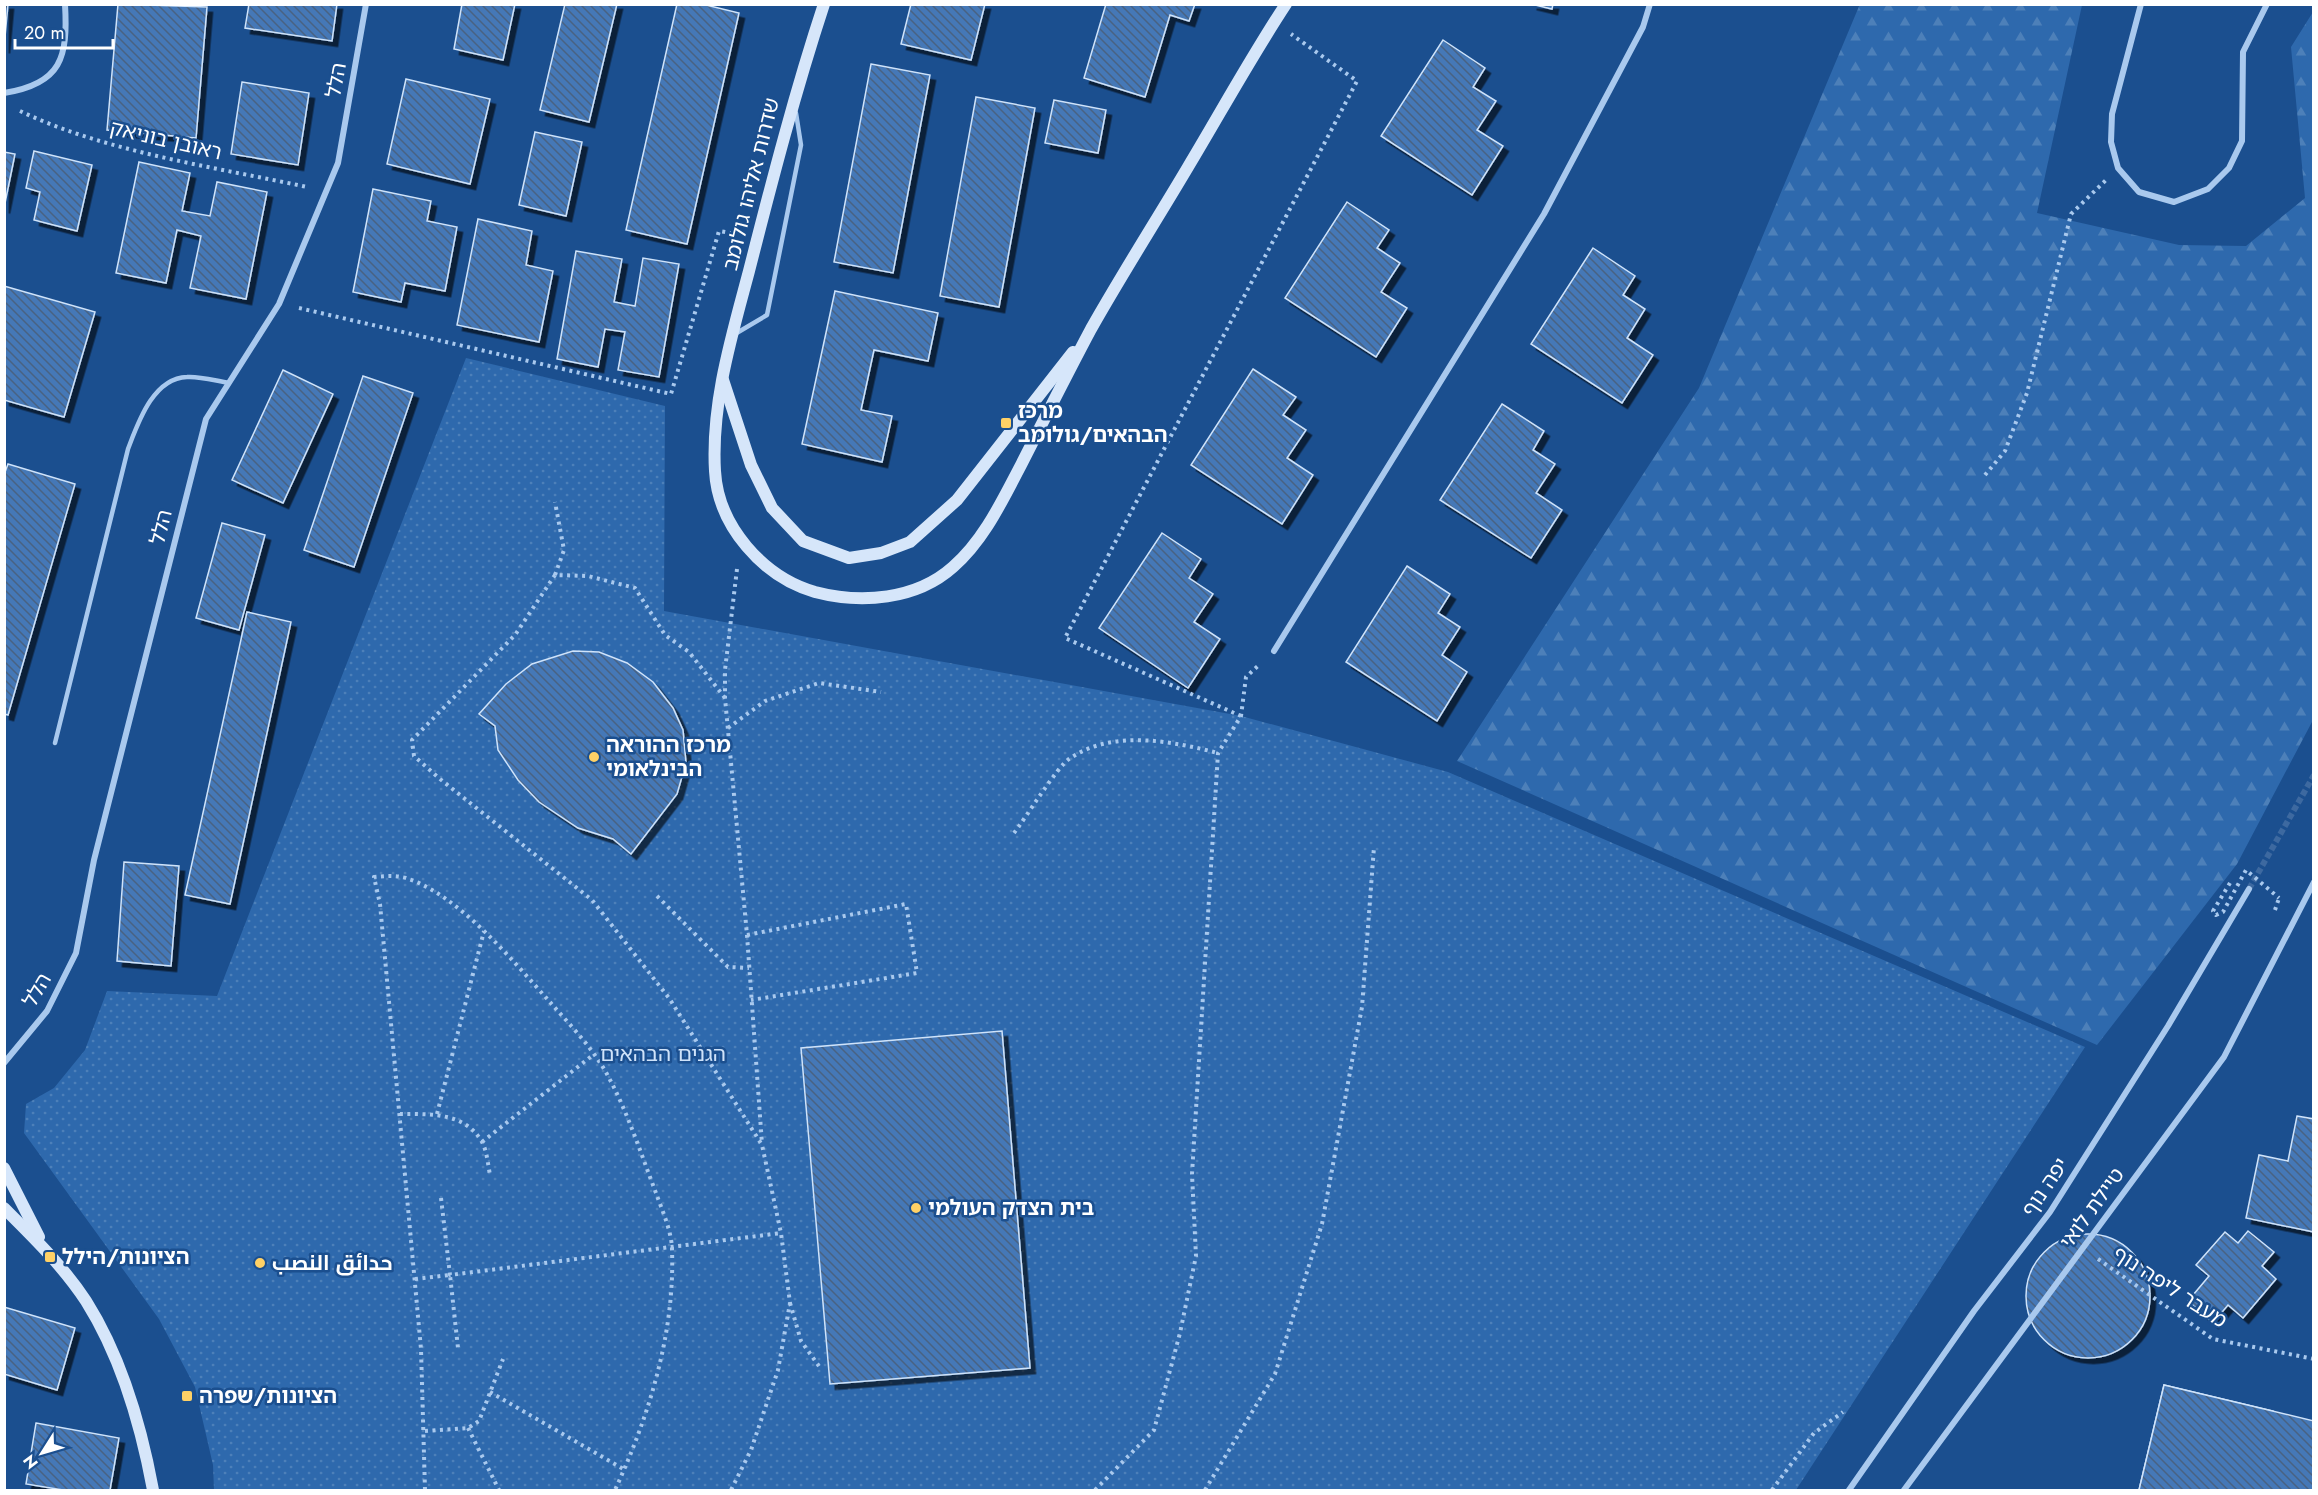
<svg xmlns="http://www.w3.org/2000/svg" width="2318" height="1495" viewBox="0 0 2318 1495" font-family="Jost,Cairo,'Noto Sans Hebrew',sans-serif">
  <defs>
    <pattern id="forest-firs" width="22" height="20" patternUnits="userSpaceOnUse" patternTransform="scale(1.5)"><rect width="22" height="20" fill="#2e69ad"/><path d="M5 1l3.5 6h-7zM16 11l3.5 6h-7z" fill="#4d80b9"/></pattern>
    <pattern id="garden-dots" width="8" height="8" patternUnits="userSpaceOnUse" patternTransform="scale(1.5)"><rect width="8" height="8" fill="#2e69ad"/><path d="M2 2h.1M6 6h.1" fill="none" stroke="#4d80b9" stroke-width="1.8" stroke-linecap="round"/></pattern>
    <pattern id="building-back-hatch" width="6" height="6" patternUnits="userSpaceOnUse" patternTransform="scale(1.5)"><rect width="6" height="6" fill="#4478b7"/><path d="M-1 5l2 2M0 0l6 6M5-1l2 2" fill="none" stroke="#486282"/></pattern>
    <filter id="shadow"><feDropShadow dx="5.5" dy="5.5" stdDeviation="0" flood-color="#0009"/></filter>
  </defs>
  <rect width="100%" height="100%" fill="#1b4f8f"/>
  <polygon fill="url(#forest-firs)" points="1860,4 2082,5 2037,213 2179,245 2246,246 2305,198 2291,47 2313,12 2313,720 2237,864 2097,1045 1457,761 1699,388"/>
  <polygon fill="url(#garden-dots)" points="466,358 665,406 664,611 1241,716 1448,772 2085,1047 1796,1490 214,1490 213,1465 195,1387 159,1319 24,1133 26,1104 54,1088 85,1050 107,991 217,996"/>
  <g fill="url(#building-back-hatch)" stroke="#cfe3fa" stroke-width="1.5" filter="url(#shadow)">
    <polygon points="4,4 8,4 4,48"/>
    <polygon points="118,4 207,7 196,138 107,130"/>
    <polygon points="249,4 337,4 332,41 245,28"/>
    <polygon points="462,4 515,4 503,60 454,49"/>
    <polygon points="565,4 617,4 589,122 540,110"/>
    <polygon points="677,4 702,4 739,13 687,244 626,230"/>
    <polygon points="911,4 985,4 971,60 901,44"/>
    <polygon points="1106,4 1195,4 1189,21 1170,15 1145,97 1084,78"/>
    <polygon points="1531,4 1553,4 1552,9"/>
    <polygon points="1443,40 1485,68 1473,87 1496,101 1477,130 1503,146 1472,195 1381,136"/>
    <polygon points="871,64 930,75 893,273 834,262"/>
    <polygon points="406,79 490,99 470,184 387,164"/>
    <polygon points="242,82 309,93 298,165 231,154"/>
    <polygon points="976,97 1035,108 999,307 940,296"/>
    <polygon points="1054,100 1106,110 1098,153 1045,143"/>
    <polygon points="535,132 582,142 566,216 519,205"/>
    <polygon points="34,151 92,165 77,231 34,220 40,192 26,188"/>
    <polygon points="4,152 15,154 4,208"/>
    <polygon points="139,162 190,173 182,211 210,216 217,182 267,192 246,299 190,288 201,236 177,230 166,283 116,273"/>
    <polygon points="373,189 431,201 427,221 457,227 445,291 405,283 401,302 353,292"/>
    <polygon points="1347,202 1389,230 1377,248 1400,263 1381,292 1407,308 1376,357 1285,298"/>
    <polygon points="478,219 532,231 526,265 553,271 539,342 457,325"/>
    <polygon points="1593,248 1635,276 1623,295 1645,309 1627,338 1653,355 1622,403 1531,344"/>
    <polygon points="576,251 622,259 614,302 635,306 643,258 679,264 659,377 618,370 625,332 605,329 598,367 557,359"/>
    <polygon points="4,286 95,312 64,417 4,400"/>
    <polygon points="835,291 938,313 928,361 874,350 861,410 892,416 882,462 802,444"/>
    <polygon points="1253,369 1296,397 1283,415 1306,430 1287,458 1313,475 1282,524 1191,465"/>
    <polygon points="283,370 333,394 283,503 232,480"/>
    <polygon points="363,376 413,393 354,567 304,550"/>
    <polygon points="1502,404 1544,431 1533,450 1555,464 1536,493 1562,510 1531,558 1440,500"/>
    <polygon points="8,464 75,484 8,715 4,714 4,475"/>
    <polygon points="222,523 265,535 239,630 196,618"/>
    <polygon points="1162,533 1201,559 1189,578 1213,594 1194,622 1220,639 1188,688 1099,628"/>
    <polygon points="1407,566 1450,594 1438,613 1460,627 1442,655 1467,672 1437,721 1346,662"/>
    <polygon points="247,612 291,622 230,904 185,895"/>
    <polygon points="573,651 599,652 627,663 653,682 673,708 683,730 686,763 677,794 631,854 613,839 578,828 539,802 518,780 498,750 495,726 479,714 506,684 532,664"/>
    <polygon points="124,862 179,866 171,966 117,961"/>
    <polygon points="1002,1031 1030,1368 830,1384 801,1048"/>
    <polygon points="2297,1116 2314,1119 2314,1232 2246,1218 2259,1155 2288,1161"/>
    <polygon points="2248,1231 2274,1252 2262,1266 2276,1279 2243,1318 2228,1305 2213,1323 2188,1301 2209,1276 2196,1265 2225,1232 2238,1243"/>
    <circle cx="2088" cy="1296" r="62"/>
    <polygon points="4,1307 75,1328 57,1390 4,1374"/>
    <polygon points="2164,1385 2273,1411 2253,1490 2139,1490"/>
    <polygon points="2164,1385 2314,1421 2314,1490 2139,1490"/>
    <polygon points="36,1423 119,1438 110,1490 63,1490 26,1484"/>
  </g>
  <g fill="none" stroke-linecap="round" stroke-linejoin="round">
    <polyline stroke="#3d69a0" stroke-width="6" stroke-dasharray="6 3" stroke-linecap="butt" points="2249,889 2314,775"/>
    <g stroke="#a9c9ee" stroke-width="4" stroke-dasharray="3 4.5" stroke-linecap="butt">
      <path d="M20,111C106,152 214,167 307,187"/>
      <polyline points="299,308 671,394 719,231 736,234"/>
      <polyline points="1985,475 2005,451 2027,393 2071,214 2106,180"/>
      <polyline points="737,569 725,670 725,698 747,935 762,1144"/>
      <polyline points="555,575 564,550 555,502"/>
      <polyline points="725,698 689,652 665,635 635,588 588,576 555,575 515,635 412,740 414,756 440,779 592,900 669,998 762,1145 781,1233 790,1303 778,1370 751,1450 731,1490"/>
      <polyline points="1241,716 1065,638 1357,81 1291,34"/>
      <polyline points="728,728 765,701 819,683 881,692"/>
      <path d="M1014,833C1025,819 1057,767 1069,759C1112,729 1171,741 1218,753"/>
      <polyline points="657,896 728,967 749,968"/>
      <polyline points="2275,910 2279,898"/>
      <polyline points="747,935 906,904 917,973 751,1000"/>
      <path d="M400,1114C429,1114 465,1112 482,1142C487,1151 488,1165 490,1175"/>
      <polyline points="437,1114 484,931"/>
      <polyline points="482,1142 593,1055"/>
      <polyline points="441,1198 450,1275 781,1233"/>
      <polyline points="2098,1259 2213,1339 2314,1359"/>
      <polyline points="415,1279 450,1275 458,1348"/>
      <polyline points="790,1303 801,1341 821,1369"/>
      <polyline points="490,1392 625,1470"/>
      <polyline points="468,1428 499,1490"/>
      <polyline points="425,1431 468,1428 479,1421 503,1359"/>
      <path d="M425,1490L421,1349L380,904L374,877C386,876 394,875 406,878C459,895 512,960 549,1001C569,1024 593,1048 608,1076C628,1113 641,1154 656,1193C662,1210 672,1232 672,1250C675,1333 649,1416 615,1490"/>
      <polyline points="1095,1490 1154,1430 1180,1333 1196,1256 1192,1174 1218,753 1241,716 1246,677 1260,664"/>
      <polyline points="1205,1490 1275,1374 1322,1224 1362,1007 1374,847"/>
      <polyline points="1772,1490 1814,1433 1843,1412"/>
    </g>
    <g stroke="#a9c9ee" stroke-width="4.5">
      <polyline points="735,334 767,315 801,145 796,113"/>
      <path d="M55,743L128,449C138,423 153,378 187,377C200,376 216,381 229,383"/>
    </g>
    <g stroke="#a9c9ee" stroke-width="6">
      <polyline points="2141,4 2112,114 2111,142 2118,168 2139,192 2174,202 2208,189 2229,168 2242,141 2243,52 2267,4"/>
      <path d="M4,93C62,84 68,57 65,4"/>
      <polyline points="1274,651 1544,214 1643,27 1650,4"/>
      <polyline points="4,1063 47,1011 76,953 94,860 206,419 279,304 338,163 366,4"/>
      <polyline points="1849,1490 1974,1311 2050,1212 2168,1026 2249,889"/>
      <polyline points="1904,1490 2224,1057 2314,882"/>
    </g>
    <g stroke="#d6e6fa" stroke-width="12">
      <path d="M824,4C795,92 772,181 749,271C732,335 711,403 715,471C718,526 763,577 815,592C861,604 916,600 953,567C984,540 1002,501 1021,465C1044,420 1067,374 1091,329C1122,274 1156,221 1188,167C1221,112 1251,57 1286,4"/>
      <polyline points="723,380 751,465 772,508 803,541 849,558 881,553 910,542 957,500 1073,352"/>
      <polyline points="4,1168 39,1237"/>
      <path d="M4,1208C33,1237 63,1266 86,1301C122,1358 141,1425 153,1490"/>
    </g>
    <polyline stroke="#a9c9ee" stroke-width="4" stroke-dasharray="3 4.5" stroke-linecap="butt" points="2230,883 2213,911 2216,915 2223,912 2246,870 2279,898"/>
  </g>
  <g fill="#ffd166" stroke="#1b4f8f" stroke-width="2">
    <rect x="1000" y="417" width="12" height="12" rx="3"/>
    <circle cx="594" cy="757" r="6"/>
    <circle cx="916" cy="1208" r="6"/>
    <rect x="44" y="1251" width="12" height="12" rx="3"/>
    <circle cx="260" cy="1263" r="6"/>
    <rect x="181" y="1390" width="12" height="12" rx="3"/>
  </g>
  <g text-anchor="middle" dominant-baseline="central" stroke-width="5" stroke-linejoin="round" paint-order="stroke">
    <g font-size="21" fill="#fff" stroke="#1b4f8f">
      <text transform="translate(336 80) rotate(-80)">הלל</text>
      <text transform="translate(166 140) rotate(13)">ראובן בוניאק</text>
      <text transform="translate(751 184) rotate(-76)">שדרות אליהו גולומב</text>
      <text transform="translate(161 527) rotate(-76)">הלל</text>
      <text transform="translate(37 990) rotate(-60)">הלל</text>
      <text transform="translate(2045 1187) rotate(-56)">יפה נוף</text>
      <text transform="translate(2092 1208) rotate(-54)">טיילת לואי</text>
      <text transform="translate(2170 1287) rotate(33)">מעבר ליפה נוף</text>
    </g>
    <g font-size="21" font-weight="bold" fill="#fff" stroke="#1b4f8f" text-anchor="start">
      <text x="1018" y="411">מרכז<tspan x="1018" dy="24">הבהאים/גולומב</tspan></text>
      <text x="606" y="745">מרכז ההוראה<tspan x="606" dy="24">הבינלאומי</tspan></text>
      <text x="928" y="1208">בית הצדק העולמי</text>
      <text x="62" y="1257">הציונות/הילל</text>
      <text x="272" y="1263">حدائق النصب</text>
      <text x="199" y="1396">הציונות/שפרה</text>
    </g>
    <g font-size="21" fill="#cfe3fa" stroke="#1b4f8f">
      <text x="663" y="1054">הגנים הבהאים</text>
    </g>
  </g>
  <rect width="2318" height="1495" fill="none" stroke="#ffffff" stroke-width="12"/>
  <g transform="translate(42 1453) rotate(233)" stroke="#1b4f8f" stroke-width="4.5" paint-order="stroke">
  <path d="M0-4.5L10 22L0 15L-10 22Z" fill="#ffffff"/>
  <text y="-9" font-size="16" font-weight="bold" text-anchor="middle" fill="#ffffff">N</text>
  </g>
  <path d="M15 39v9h98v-9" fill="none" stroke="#ffffff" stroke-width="3"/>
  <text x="24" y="39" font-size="18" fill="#ffffff" stroke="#1b4f8f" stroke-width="4.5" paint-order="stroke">20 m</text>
</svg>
